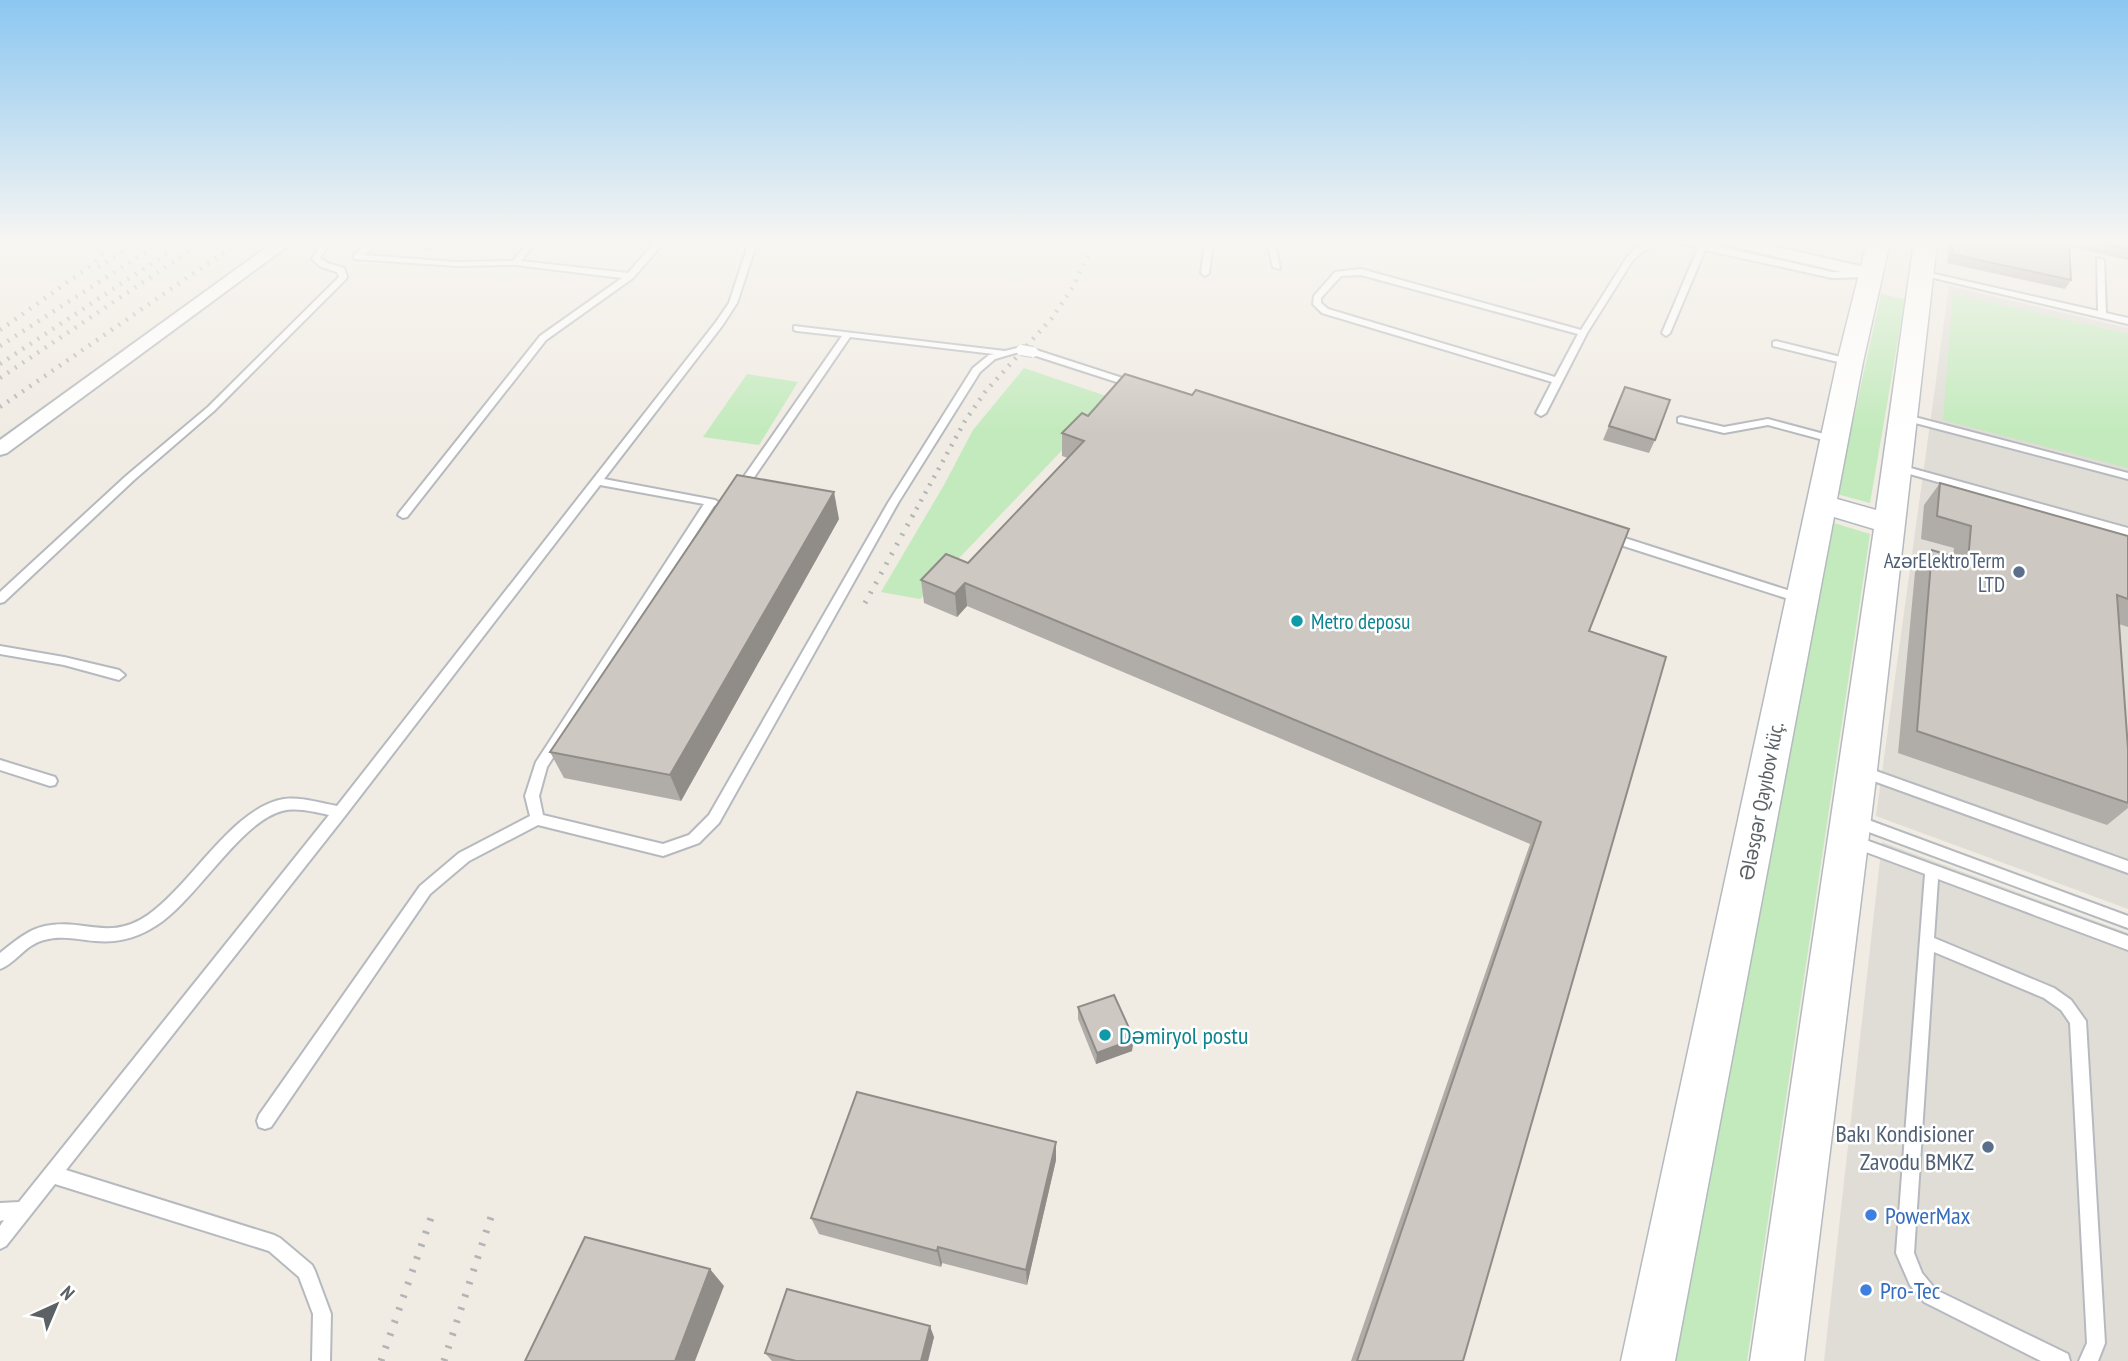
<svg xmlns="http://www.w3.org/2000/svg" width="2128" height="1361" viewBox="0 0 2128 1361" font-family="'PT Sans Narrow',sans-serif">
  <rect width="100%" height="100%" fill="#f0ebe3"/>
  <g fill="#e0ddd7">
    <polygon points="1949,286 2128,328 2128,909 1876,816"/>
    <polygon points="1882,842 2128,933 2128,1361 1824,1361"/>
  </g>
  <g fill="#c2eabc">
    <polygon points="1881,294 1905,299 1870,503 1837,494"/>
    <polygon points="1953,294 2128,334 2128,468 1943,420"/>
    <polygon points="1024,368 1112,398 920,599 881,592 944,485 973,430"/>
    <polygon points="747,374 798,382 759,445 703,437"/>
    <polygon points="1834,523 1870,534 1747,1361 1674,1361"/>
  </g>
  <g fill="none" stroke-linecap="round" stroke-linejoin="round">
    <g stroke="#b6babf" stroke-width="4">
      <g id="service">
        <polygon points="322,242 330,242 320,258 327,263 344,268 347,277 346,279 214,411 134,480 4,602 0,603 0,592 126,476 208,407 339,277 337,272 321,267 312,259"/>
        <polygon points="370,242 379,242 364,255 456,262 513,261 528,242 536,242 521,261 628,273 655,242 664,242 633,278 546,340 407,517 403,518 398,515 399,513 540,336 622,278 515,265 456,266 354,259 354,255"/>
        <polygon points="428,242 438,242 431,248 425,248 424,246"/>
        <path d="M749,242H757L737,303L722,326L604,479L715,500L720,503L714,506L547,767L539,796L543,815L663,844L689,835L709,815L888,503L973,368L989,355L994,354L850,337L744,492H736V488L842,336L797,331L794,330V326L1005,351L1021,347L1026,350L995,359L980,372L898,503L719,823L699,843L663,856L538,825L469,861L430,894L271,1127L265,1129L259,1127L257,1121L259,1115L420,886L459,853L530,816L525,796L536,762L704,504L600,485L345,816L66,1170L274,1235L280,1238L312,1265L315,1271L331,1314L330,1361H312L313,1314L299,1277L269,1251L55,1184L6,1246L0,1249V1226L4,1220L0,1221V1203L19,1202L329,815C315,812 297,807 282,811C240,822 197,899 157,925C134,940 113,944 86,940C72,938 58,936 44,940C26,944 16,963 0,969V953C14,942 27,930 45,926C84,918 109,942 148,915C191,885 233,807 284,799C302,797 320,803 337,806L716,322L729,303Z"/>
        <polygon points="1205,242 1213,242 1209,273 1205,276 1201,273"/>
        <polygon points="1267,242 1275,242 1280,269 1273,267"/>
        <path d="M1653,242H1665L1642,252L1633,260L1587,333L1546,413L1541,416L1536,413L1552,382L1322,313L1313,304L1314,296L1335,272L1361,269L1581,330L1627,257L1636,248ZM1361,275L1578,334L1555,377L1328,309L1321,303V298L1341,276Z"/>
        <polygon points="1678,242 1703,243 1832,272 1868,271 1872,274 1868,277 1832,278 1705,250 1670,333 1666,336 1662,333 1698,248"/>
        <polygon points="2097,258 2104,260 2106,313 2128,318 2128,324 1917,274 1921,271 2098,311"/>
        <polygon points="1776,341 1853,360 1855,362 1850,365 1773,346 1773,342"/>
        <polygon points="1033,349 1138,383 1140,385 1135,388 1132,387 1030,354 1030,350"/>
        <polygon points="1903,414 2128,473 2128,479 1900,419 1900,415"/>
        <polygon points="1681,417 1724,427 1768,419 1839,438 1840,440 1835,443 1768,425 1724,433 1678,422 1678,418"/>
        <polygon points="1896,464 2128,528 2128,536 1892,469 1891,467"/>
        <polygon points="1609,533 1806,596 1808,599 1802,603 1798,602 1605,540 1604,537 1605,534"/>
        <polygon points="0,646 64,657 119,670 125,675 119,680 64,665 0,654"/>
        <polygon points="0,760 55,777 57,781 55,785 50,786 0,770"/>
        <polygon points="1862,766 2128,861 2128,873 1857,775 1855,771 1857,767"/>
        <polygon points="1855,815 2128,916 2128,928 1850,825 1848,821 1850,817"/>
        <polygon points="1852,835 2128,936 2128,950 1938,879 1934,938 2054,988 2071,1000 2086,1021 2105,1343 2098,1361 2079,1361 2087,1343 2070,1023 2061,1010 2044,998 1934,952 1914,1253 1922,1273 1936,1290 2068,1354 2070,1361 2041,1361 1924,1302 1910,1285 1896,1253 1925,874 1847,845 1845,841 1847,837"/>
      </g>
    </g>
    <g stroke="#b6babf" stroke-width="4">
      <g id="minor">
        <polygon points="274,242 293,242 7,453 0,455 0,440"/>
        <polygon points="1725,242 1755,242 1878,270 1880,274 1872,279 1727,245"/>
      </g>
    </g>
    <g stroke="#b4babf" stroke-width="3">
      <polygon id="secondary" points="1867,242 1890,242 1863,362 1837,499 1876,510 1914,242 1937,242 1877,770 1804,1361 1750,1361 1874,529 1834,517 1675,1361 1621,1361 1837,362"/>
    </g>
    <use href="#service" fill="#fff" fill-rule="evenodd"/>
    <use href="#minor" fill="#fff" fill-rule="evenodd"/>
    <use href="#secondary" fill="#fff" fill-rule="evenodd"/>
    <g stroke="#b3b4b5" stroke-width="4.5" stroke-dasharray="2 7" stroke-linecap="butt">
      <polyline points="98,267 138,242"/>
      <polyline points="0,330 92,265 115,242"/>
      <polyline points="0,346 161,242"/>
      <polyline points="0,364 184,242"/>
      <polyline points="0,378 203,242"/>
      <polyline points="0,407 239,242"/>
      <polyline points="912,517 965,421 985,392 1052,318 1073,287 1094,242"/>
    </g>
    <polyline stroke="#b3b4b5" stroke-width="5" stroke-dasharray="2 9" stroke-linecap="butt" points="865,603 913,515"/>
    <g stroke="#b3b4b5" stroke-width="7" stroke-dasharray="2.5 11" stroke-linecap="butt">
      <polyline points="381,1361 433,1212"/>
      <polyline points="444,1361 491,1217"/>
    </g>
    <g stroke="#b6babf" stroke-width="12" stroke-linecap="butt">
      <polyline id="service-bridge" points="1021,350 1033,352"/>
    </g>
    <use href="#service-bridge" stroke="#fff" stroke-width="10"/>
  </g>
  <g fill="#b0aca7">
    <polygon points="1949,242 2128,242 2128,260 2069,247 2071,280 2065,289 1947,263"/>
    <polygon points="1625,387 1655,440 1649,453 1603,440"/>
    <polygon points="1062,433 1589,631 1463,1361 1351,1361 1530,844 967,606 957,617 924,603 921,580 968,563 1068,458 1062,456"/>
    <polygon points="1940,483 2128,536 2128,627 2119,624 2128,808 2107,825 1898,753 1915,572 1932,550 1953,556 1954,548 1921,539 1924,505"/>
    <polygon points="839,519 681,801 564,778 550,752"/>
    <polygon points="1078,1007 1132,1051 1096,1064 1078,1019"/>
    <polygon points="1056,1160 1027,1285 942,1263 941,1267 819,1234 811,1218"/>
    <polygon points="934,1337 928,1361 772,1361 765,1353"/>
  </g>
  <g fill="#908c88">
    <polygon points="834,492 839,519 681,801 670,775"/>
    <polygon points="965,583 967,606 957,617 955,594"/>
    <polygon points="1134,1039 1132,1051 1096,1064 1097,1053"/>
    <polygon points="1056,1142 1056,1160 1027,1285 1026,1270"/>
    <polygon points="938,1247 942,1263 941,1267 937,1251"/>
    <polygon points="710,1269 724,1286 695,1361 675,1361"/>
    <polygon points="930,1326 934,1337 928,1361 921,1361"/>
  </g>
  <g fill="#cdc8c2" stroke="#908c88" stroke-width="2">
    <polygon points="1953,242 2069,242 2071,280 1952,254"/>
    <polygon points="2095,242 2128,242 2128,249"/>
    <polygon points="1125,374 1192,395 1196,390 1629,529 1589,631 1666,657 1463,1361 1357,1361 1541,822 965,583 955,594 921,580 946,554 968,563 1084,441 1062,433 1082,413 1088,416"/>
    <polygon points="1625,387 1670,400 1655,440 1609,426"/>
    <polygon points="737,475 834,492 670,775 550,752"/>
    <polygon points="1940,483 2128,536 2128,599 2117,595 2128,749 2128,803 1917,731 1932,550 1968,561 1971,526 1937,516"/>
    <polygon points="1114,995 1134,1039 1097,1053 1078,1007"/>
    <polygon points="857,1092 1056,1142 1026,1270 938,1247 937,1251 811,1218"/>
    <polygon points="585,1237 710,1269 675,1361 525,1361"/>
    <polygon points="787,1289 930,1326 921,1361 796,1361 765,1353"/>
  </g>
  <linearGradient id="sky" x2="0" y2="1"><stop stop-color="#8cc7f1"/><stop offset="0.56" stop-color="#f8f6f2"/><stop offset="1" stop-color="#f8f6f2" stop-opacity="0"/></linearGradient>
  <rect width="2128" height="433" fill="url(#sky)"/>
  <g fill="#5c6f8a" stroke="#fff" stroke-width="2.5">
    <circle cx="2019" cy="572" r="7"/>
    <circle cx="1988" cy="1147" r="7"/>
  </g>
  <g fill="#0f9aa8" stroke="#fff" stroke-width="2.5">
    <circle cx="1297" cy="621" r="7"/>
    <circle cx="1105" cy="1035" r="7"/>
  </g>
  <g fill="#3f7fe0" stroke="#fff" stroke-width="2.5">
    <circle cx="1871" cy="1215" r="7"/>
    <circle cx="1866" cy="1290" r="7"/>
  </g>
  <g text-anchor="middle" dominant-baseline="central" stroke-width="5" stroke-linejoin="round" paint-order="stroke">
    <g font-size="21" fill="#4e5e75" stroke="#fff" text-anchor="end">
      <text x="2005" y="560">AzərElektroTerm<tspan x="2005" dy="24">LTD</tspan></text>
    </g>
    <g font-size="21" fill="#0d838f" stroke="#fff" text-anchor="start">
      <text x="1311" y="621">Metro deposu</text>
    </g>
    <g font-size="21" fill="#5b6165" stroke="#fff">
      <text transform="translate(1761 801) rotate(-79)">Ələsgər Qayıbov küç.</text>
    </g>
    <g font-size="24" fill="#0d838f" stroke="#fff" text-anchor="start">
      <text x="1119" y="1035">Dəmiryol postu</text>
    </g>
    <g font-size="24" fill="#4e5e75" stroke="#fff" text-anchor="end">
      <text x="1974" y="1133">Bakı Kondisioner<tspan x="1974" dy="28">Zavodu BMKZ</tspan></text>
    </g>
    <g font-size="24" fill="#366cbe" stroke="#fff" text-anchor="start">
      <text x="1885" y="1215">PowerMax</text>
      <text x="1880" y="1290">Pro-Tec</text>
    </g>
  </g>
  <g transform="translate(56 1305) rotate(44)" stroke="#ffffff" stroke-width="5" paint-order="stroke">
  <path d="M0-5L12 26L0 18L-12 26Z" fill="#5b6165"/>
  <text y="-10" font-size="19" font-weight="bold" text-anchor="middle" fill="#5b6165">N</text>
  </g>
</svg>
